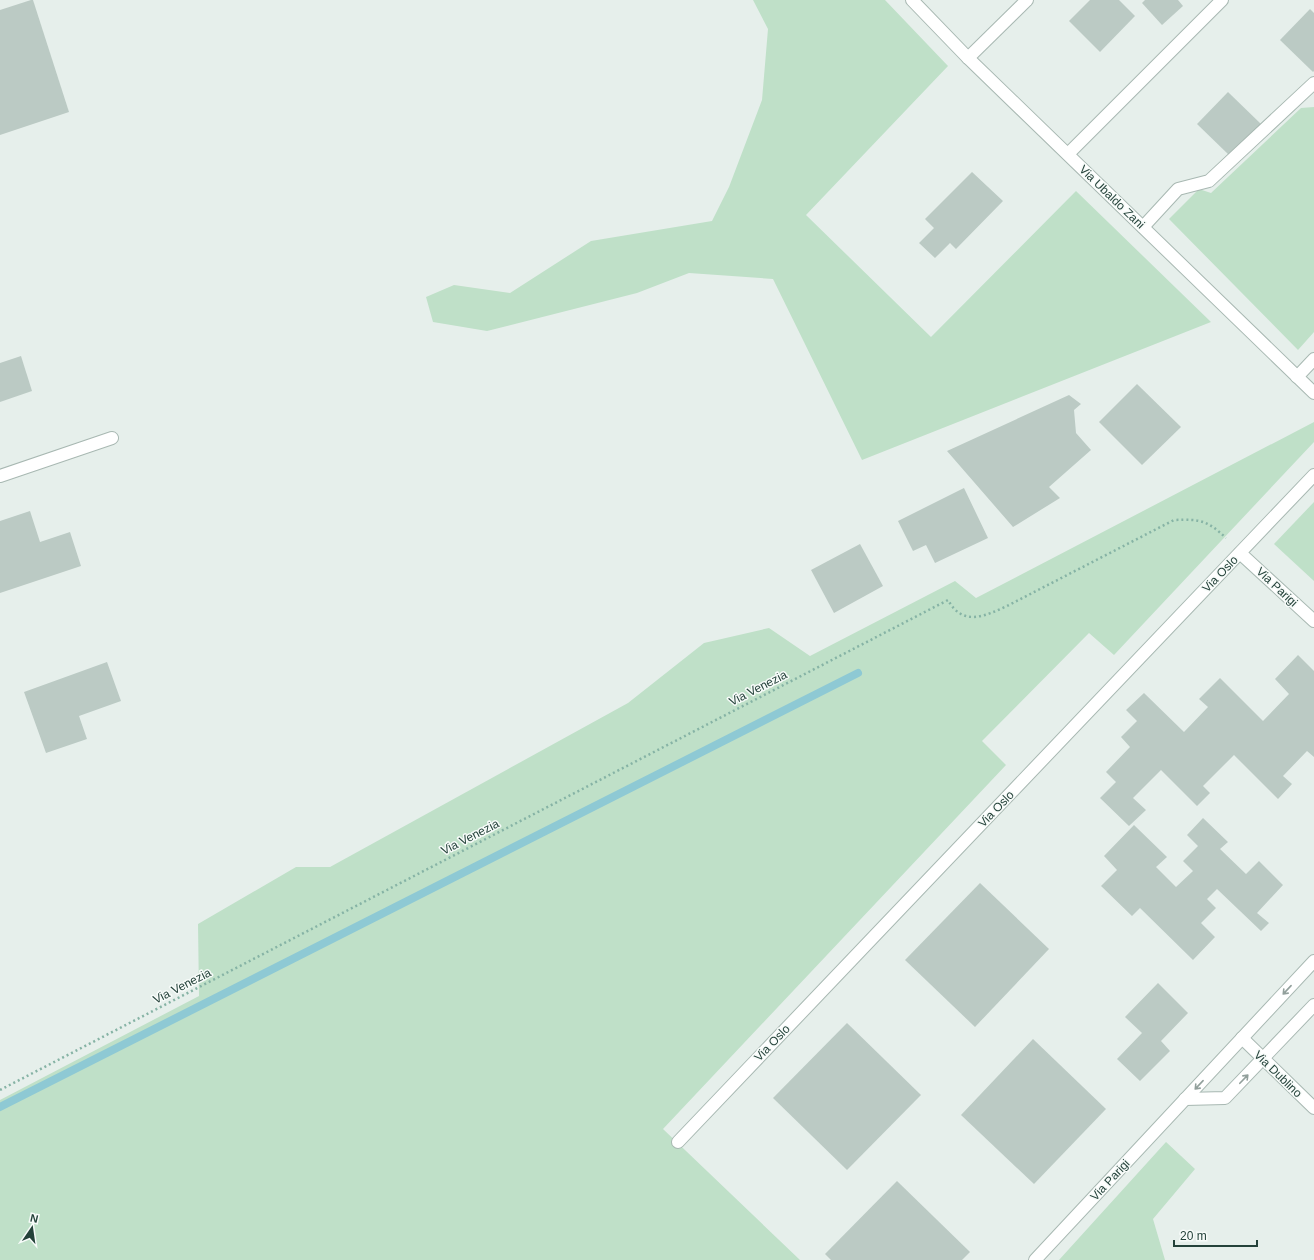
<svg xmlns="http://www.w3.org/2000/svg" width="1314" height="1260" viewBox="0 0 1314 1260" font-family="Helvetica,sans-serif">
  <rect width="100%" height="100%" fill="#e6efeb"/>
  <g fill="#bfe0c8">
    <polygon points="753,0 885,0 948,66 806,215 931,337 1076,191 1211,322 862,460 773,279 689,273 637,293 487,331 433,322 426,297 454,285 510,293 591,241 712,221 729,187 762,100 768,29"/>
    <polygon points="1314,107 1314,332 1298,350 1169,219 1199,189 1211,193 1301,108"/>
    <polygon points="1314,422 1314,442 1114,655 1089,633 982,741 1006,765 663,1129 800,1260 0,1260 0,1100 199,996 198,924 296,867 330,867 628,703 704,643 769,628 810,656 955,581 976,598"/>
    <polygon points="1314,502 1314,581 1274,544"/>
    <polygon points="1166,1142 1195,1169 1153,1219 1165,1260 1059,1260"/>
  </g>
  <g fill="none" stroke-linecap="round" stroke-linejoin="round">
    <polyline stroke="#8ec9d4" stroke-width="8" points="0,1107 858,673"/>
  </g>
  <g fill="#bbcac4">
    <polygon points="31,0 33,0 69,112 0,135 0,10"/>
    <polygon points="1090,0 1119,0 1135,16 1100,52 1069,21"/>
    <polygon points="1145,0 1178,0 1183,6 1162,25 1142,3"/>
    <polygon points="1310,9 1314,13 1314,71 1313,72 1280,40"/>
    <polygon points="1228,92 1262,125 1230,156 1197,124"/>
    <polygon points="972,172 1003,201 956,249 950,243 935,258 919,243 934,228 925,219"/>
    <polygon points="21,356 32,391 0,402 0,363"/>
    <polygon points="1137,384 1181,427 1142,465 1099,422"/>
    <polygon points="1069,395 1081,404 1074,410 1076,433 1091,450 1049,487 1060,498 1013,527 947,451"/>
    <polygon points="964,488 988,538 935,563 926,545 913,551 898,521"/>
    <polygon points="30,511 40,542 70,532 81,566 0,593 0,521"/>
    <polygon points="860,544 883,586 834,613 811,570"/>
    <polygon points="1298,655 1314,671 1314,757 1307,751 1283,776 1292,784 1278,799 1234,755 1203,786 1210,793 1197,806 1161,770 1133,798 1146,810 1129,826 1100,798 1116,782 1106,772 1130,747 1121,737 1137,721 1126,710 1144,693 1184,732 1208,707 1199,699 1220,678 1263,721 1289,694 1275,679"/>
    <polygon points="107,662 121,701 79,716 87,739 46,753 24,692"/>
    <polygon points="1203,818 1228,842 1220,849 1246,874 1259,861 1283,885 1257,913 1269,923 1261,931 1217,889 1207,899 1216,908 1201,923 1215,937 1193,960 1140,908 1132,916 1101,886 1117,870 1104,856 1134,825 1167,857 1156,867 1176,887 1193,871 1183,861 1198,846 1187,835"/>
    <polygon points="980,883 1049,949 975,1027 905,960"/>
    <polygon points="1158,983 1188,1013 1161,1041 1170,1051 1140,1081 1117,1059 1142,1033 1125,1017"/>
    <polygon points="847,1023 921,1095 847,1170 773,1098"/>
    <polygon points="1033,1039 1106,1109 1034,1184 961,1115"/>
    <polygon points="897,1181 970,1252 962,1260 831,1260 825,1254"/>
  </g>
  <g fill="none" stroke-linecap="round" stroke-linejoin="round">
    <g stroke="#a8b8b2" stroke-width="14">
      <g id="minor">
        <polyline points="912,0 968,58 1314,393"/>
        <polyline points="968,58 1027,0"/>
        <polyline points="1068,154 1222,0"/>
        <polyline points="1143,227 1178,189 1209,181 1314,83"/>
        <polyline points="1297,377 1314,359"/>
        <polyline points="0,476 112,438"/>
        <polyline points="1240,553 1314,621"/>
        <polyline points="1242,1038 1314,1108"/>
        <polyline points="1185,1099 1225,1098 1314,1005"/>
        <polyline points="678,1142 1314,475"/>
        <polyline points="1035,1260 1314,961"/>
      </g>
    </g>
    <path stroke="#86b3a5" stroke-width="2.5" stroke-dasharray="2 3" stroke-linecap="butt" d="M0,1090L948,600C963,627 985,616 1007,606L1174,520C1200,519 1207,520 1226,538"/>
    <use href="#minor" stroke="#fff" stroke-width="12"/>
  </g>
  <defs><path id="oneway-shaft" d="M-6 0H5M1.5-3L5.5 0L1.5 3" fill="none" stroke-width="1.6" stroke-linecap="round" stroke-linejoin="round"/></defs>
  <g stroke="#92a09c">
    <use href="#oneway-shaft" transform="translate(1287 990) rotate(133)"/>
    <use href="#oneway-shaft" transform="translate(1244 1079) rotate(-46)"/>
    <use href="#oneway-shaft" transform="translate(1199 1085) rotate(133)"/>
  </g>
  <g text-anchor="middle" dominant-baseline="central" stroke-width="3" stroke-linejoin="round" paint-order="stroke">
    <g font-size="12" fill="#24423a" stroke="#f7fbf9">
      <text transform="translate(1112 197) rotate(44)">Via Ubaldo Zani</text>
      <text transform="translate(1220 574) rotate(-46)">Via Oslo</text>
      <text transform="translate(1277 587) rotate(43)">Via Parigi</text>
      <text transform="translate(758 688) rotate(-27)">Via Venezia</text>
      <text transform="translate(996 809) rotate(-46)">Via Oslo</text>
      <text transform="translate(470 837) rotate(-27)">Via Venezia</text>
      <text transform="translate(182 986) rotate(-27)">Via Venezia</text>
      <text transform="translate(772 1043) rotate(-46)">Via Oslo</text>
      <text transform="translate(1278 1074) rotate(44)">Via Dublino</text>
      <text transform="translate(1110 1180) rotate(-47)">Via Parigi</text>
    </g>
  </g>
  <g transform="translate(32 1228) rotate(13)" stroke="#f7fbf9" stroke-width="3" paint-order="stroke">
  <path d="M0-3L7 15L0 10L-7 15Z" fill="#24423a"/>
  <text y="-6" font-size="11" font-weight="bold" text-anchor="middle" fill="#24423a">N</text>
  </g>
  <path d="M1174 1240v6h83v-6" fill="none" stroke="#24423a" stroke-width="2"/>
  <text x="1180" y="1240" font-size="12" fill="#24423a" stroke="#f7fbf9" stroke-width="3" paint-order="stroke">20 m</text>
</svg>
